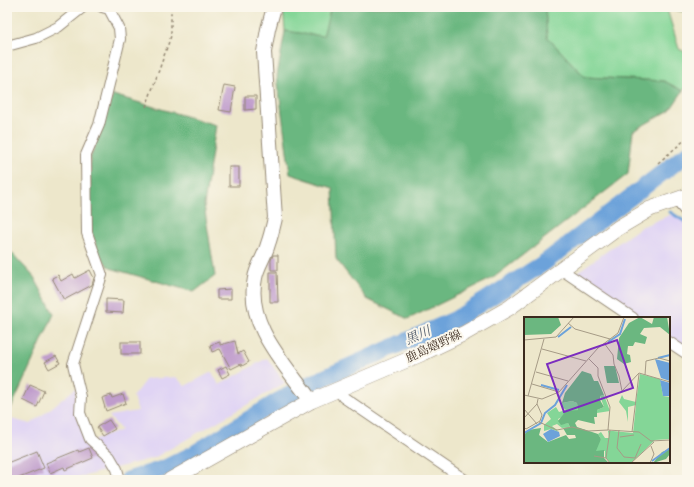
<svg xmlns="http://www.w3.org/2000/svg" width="694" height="487" viewBox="0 0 694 487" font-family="'Old Standard TT','Noto Serif JP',serif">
  <rect width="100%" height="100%" fill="#fbf7ec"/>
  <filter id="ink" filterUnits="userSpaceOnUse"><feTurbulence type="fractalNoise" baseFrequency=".025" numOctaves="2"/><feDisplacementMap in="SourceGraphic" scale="8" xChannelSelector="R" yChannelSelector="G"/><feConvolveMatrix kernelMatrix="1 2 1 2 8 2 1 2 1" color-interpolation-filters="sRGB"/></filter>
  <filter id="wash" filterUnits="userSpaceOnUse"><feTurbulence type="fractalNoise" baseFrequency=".012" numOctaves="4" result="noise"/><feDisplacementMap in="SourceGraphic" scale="16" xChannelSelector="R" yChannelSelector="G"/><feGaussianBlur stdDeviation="0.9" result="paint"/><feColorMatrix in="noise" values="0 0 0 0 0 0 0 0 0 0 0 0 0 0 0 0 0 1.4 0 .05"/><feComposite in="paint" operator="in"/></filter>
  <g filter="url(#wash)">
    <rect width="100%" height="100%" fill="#ede7cb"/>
    <g fill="#e0d4f4">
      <polygon points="672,214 687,224 687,344 685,347 669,336 669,318 642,318 576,273 641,227"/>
      <polygon points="267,358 285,383 154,458 69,480 7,480 7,418 31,424 76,388 75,412 88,443 121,430 109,416 138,411 133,396 146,379 176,377 185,386 212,372 219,385"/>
    </g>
    <g fill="#84d697" stroke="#60805a">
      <polygon points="283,7 331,7 323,37 285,31"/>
      <polygon points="545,7 687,7 687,12 667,9 679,49 687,53 687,85 683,91 664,81 585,77 547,37"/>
    </g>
    <g fill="#6bb780" stroke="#53704f">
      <polygon points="331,7 545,7 547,37 585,77 664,81 683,91 670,110 633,131 628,174 493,278 408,319 367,299 336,259 333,188 290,174 277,76 285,31 323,36"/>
      <polygon points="113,95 216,125 204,205 215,276 194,292 110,268 99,255 91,231 90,159"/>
      <polygon points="7,250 9,250 34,277 54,314 7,417"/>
    </g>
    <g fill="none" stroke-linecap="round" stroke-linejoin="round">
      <polyline stroke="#6ca2da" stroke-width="3" points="670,212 687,223"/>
      <polyline stroke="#6ca2da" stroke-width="17" points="128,480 165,468 195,453 278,401 310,384 456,319 544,263 687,154"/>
    </g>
    <g id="blocks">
      <g fill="#bf9ccc">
        <polygon points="224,85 235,87 231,112 219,110"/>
        <polygon points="245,96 256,96 256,109 245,110"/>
        <rect x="229" y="167" width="10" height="19"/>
        <polygon points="273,255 278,255 278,270 271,270 271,260"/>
        <polygon points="90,270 94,278 92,285 64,300 52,278 58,275 61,281 73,274 75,278"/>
        <polygon points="270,272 277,272 278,302 270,302"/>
        <polygon points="231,289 231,299 217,299 217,290"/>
        <polygon points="106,299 124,300 123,313 106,312"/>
        <polygon points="235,341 238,354 243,351 249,362 242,366 241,364 231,369 220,349 212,352 210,345 220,342 220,345"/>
        <rect x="121" y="342" width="19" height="12"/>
        <polygon points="56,356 60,363 49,369 45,362"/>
        <polygon points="226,366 230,374 222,378 218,370"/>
        <polygon points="30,385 44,391 37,407 23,400"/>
        <polygon points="123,394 126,403 106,411 102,398 111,395 112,398"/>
        <polygon points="109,420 115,429 103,436 97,427"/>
        <polygon points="89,448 93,458 65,470 64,467 50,473 46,463 78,450 79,452"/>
        <polygon points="37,451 44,468 14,480 7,480 7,463"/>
      </g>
    </g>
  </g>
  <g filter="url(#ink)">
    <use href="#blocks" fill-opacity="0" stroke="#948874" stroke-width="1"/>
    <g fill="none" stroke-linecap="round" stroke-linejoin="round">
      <g stroke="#948874" stroke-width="12">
        <g id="street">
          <polyline points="102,7 109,9 119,28 120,39 99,125 86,155 87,233 102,275 73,364 81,397 80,413 90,439 110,457 117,469 120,480"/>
          <polyline points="7,46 36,38 58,27 83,7"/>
          <polyline points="676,200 687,213"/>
          <polyline points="562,270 633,318"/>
          <polyline points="669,342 687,354"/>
          <polyline points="340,390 343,397 465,480"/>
        </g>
      </g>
      <g stroke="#948874" stroke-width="16">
        <path id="secondary" d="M274,7L268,29L264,52L275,218C273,227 271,236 268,244C265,256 257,266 255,278C245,325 286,365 311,401"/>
      </g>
      <g stroke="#948874" stroke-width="16">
        <polyline id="primary" points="170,480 311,401 421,354 465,333 509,308 618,228 650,209 687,196"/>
      </g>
      <g stroke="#948874" stroke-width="1.5" stroke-dasharray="3 3" stroke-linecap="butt">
        <polyline points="146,107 171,36 171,7"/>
        <polyline points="658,163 687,138"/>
      </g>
      <use href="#street" stroke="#fff" stroke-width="10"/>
      <use href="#secondary" stroke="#fff" stroke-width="14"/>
      <use href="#primary" stroke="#fff" stroke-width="15"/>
    </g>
  </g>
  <g text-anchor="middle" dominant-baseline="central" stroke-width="4" stroke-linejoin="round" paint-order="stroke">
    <g font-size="12" fill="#3b2a1e" stroke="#fbf7ec">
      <text transform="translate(434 347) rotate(-25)">鹿島嬉野線</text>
    </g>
    <g font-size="13" font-style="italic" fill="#4f5a69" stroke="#fbf7ec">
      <text transform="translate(418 336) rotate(-24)">黒川</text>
    </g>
  </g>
  <g transform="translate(524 317)">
    <rect width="146" height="146" fill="#ede7cb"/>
    <path d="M116,57L136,62L139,79L146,80V122L131,123L107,146H86L81,140V134H72L71,130L77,122L74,117L77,115L81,121H85L84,114H89L109,116L112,88L104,90V105L102,94L95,85L98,78L100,82L112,85ZM80,78L86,94L73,96V93L80,90L76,79ZM48,84L53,86L54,93L34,102L37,107L44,106L46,110L38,111L33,107L28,109L35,115L27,112L20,114V108L27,102L23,96L32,90L35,95L42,93L37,89L38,86Z" fill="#84d697"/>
    <path d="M0,0H34L37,8L27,17L0,18ZM116,0L128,7L130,0H143L146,18L136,10L120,11L116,17L123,20L121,27L111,25L109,29H104L103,37L106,38L107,45L100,47L93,42L95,21L105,6ZM80,49H91L95,66H83ZM58,54L67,57L70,64H74L80,78L76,79V83L80,90L73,93V100H70L71,107L54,103L51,106L53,110L74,117L77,122L72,134L80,133V141L85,146H0V118L4,113L17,111L15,118L24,125L42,118L45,122L52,121L51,118H43L39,111L46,110L44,106L37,108L34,104L42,94L54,93L53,86L48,84L38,86L41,76ZM146,132V137L142,142L129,146L138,135Z" fill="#6bb780"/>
    <path d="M131,42L146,46V64L137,61ZM136,63L146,66V79H139ZM27,112L35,115L36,119L24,125L19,117Z" fill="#6ca2da"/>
    <path fill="none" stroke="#6ca2da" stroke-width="2" d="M34,20L47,10M84,25L96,17L101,2M134,41L146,38M17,68L35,73M0,116L17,106L21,96L31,88L43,68M128,144L146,131"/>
    <path fill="none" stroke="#a69b86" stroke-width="1" d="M44,6L51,12L86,22M0,23L32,20L50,0M80,26L89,38L90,47L95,59L98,74L115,56M18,32L62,44M65,42L74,51V59L86,90L84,113L115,115L127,124L146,123M12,55L44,64M115,56L146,65M121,58L122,44L135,41L146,44M8,67L35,75M0,78L18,82L35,75L74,31L94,16L100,0M4,79L20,22M0,92L13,107M0,101L13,87L14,82M15,105L33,113L48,110L64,114L84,113M0,110L2,112L16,104L18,98L13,87M95,113L93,131L100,140L111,141L117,127M108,115L115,57M96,120L110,118M70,139L82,141L86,146M82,141L86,113M107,146L130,125M126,146L130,137L127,129"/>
    <path fill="#7b2cbf" fill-opacity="0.15" stroke="#7b2cbf" stroke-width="2" d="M93,23L109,71L40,95L23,47Z"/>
    <rect width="146" height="146" fill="none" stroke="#3b2a1e" stroke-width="2"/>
  </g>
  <rect width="694" height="487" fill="none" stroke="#fbf7ec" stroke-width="24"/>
</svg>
